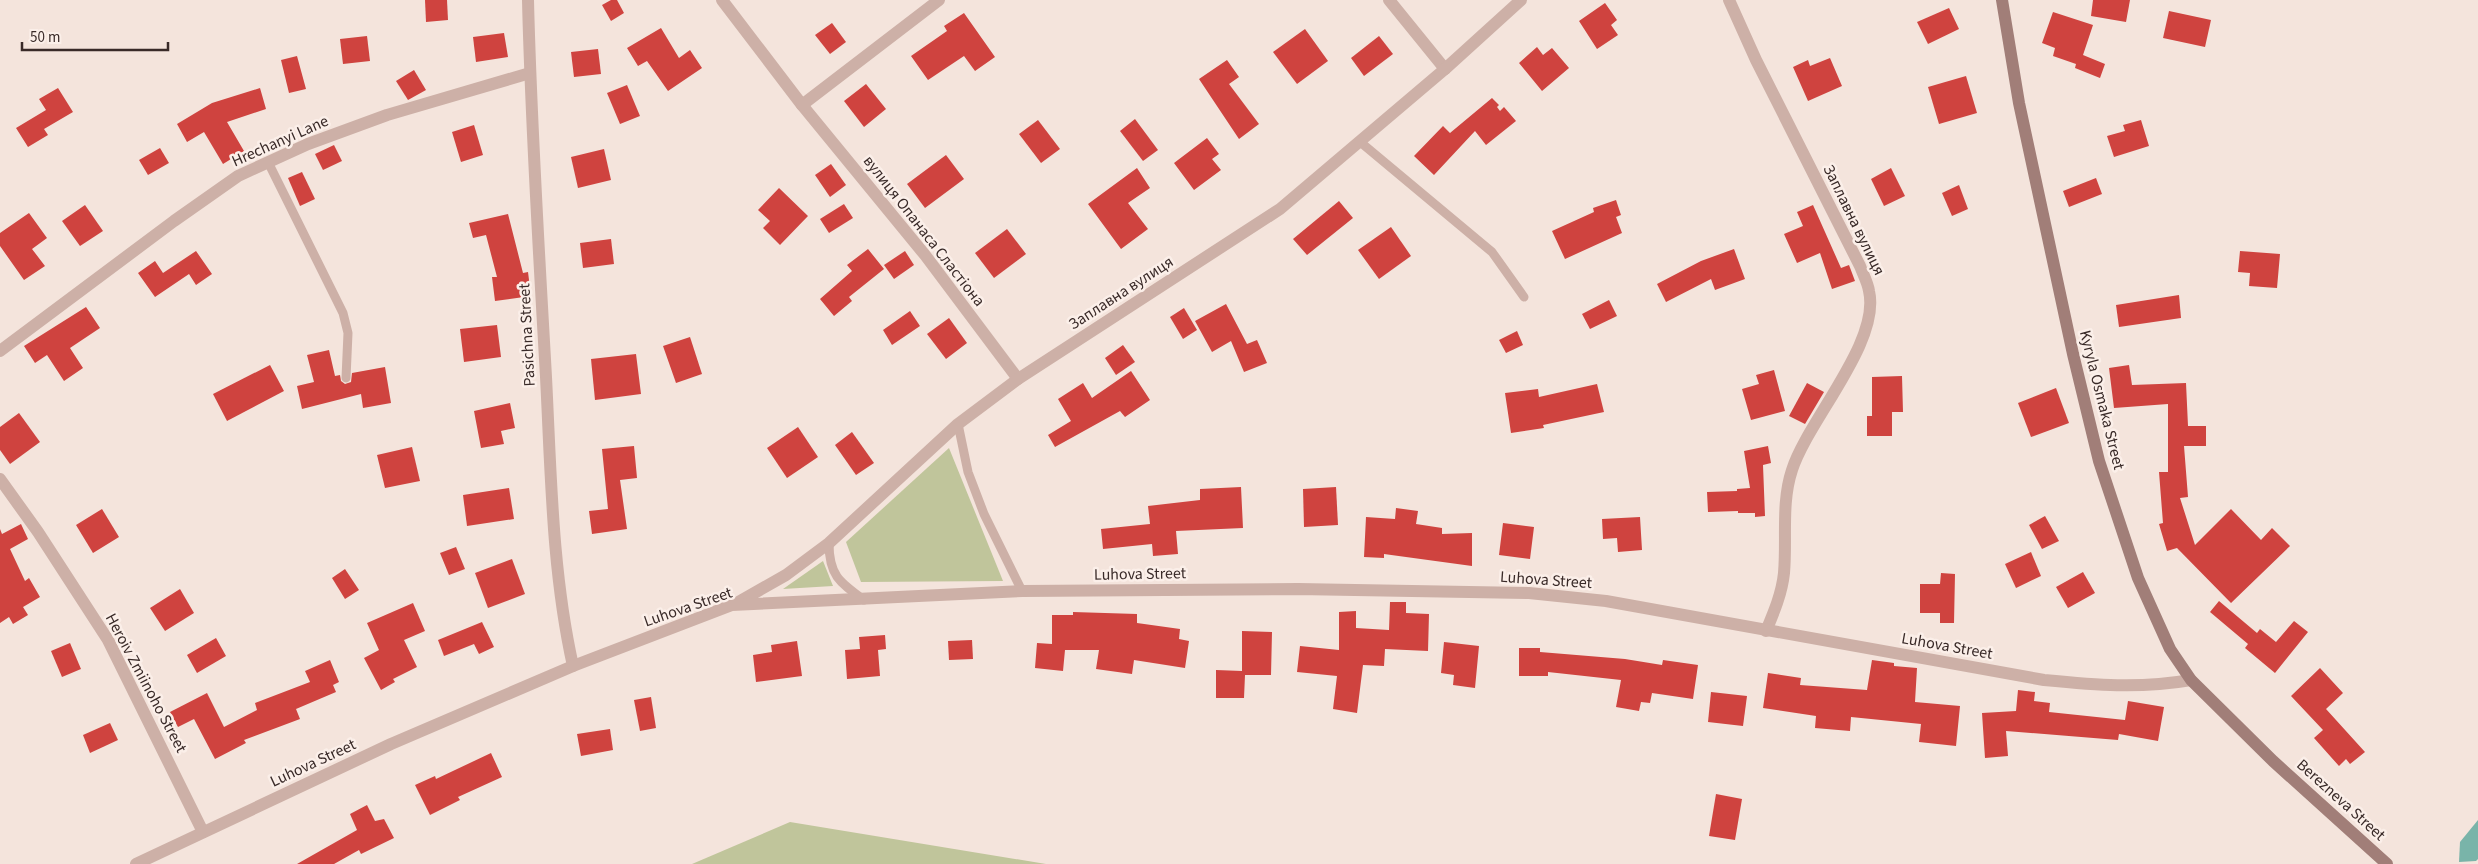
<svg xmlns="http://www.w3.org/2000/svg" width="2478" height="864" viewBox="0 0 2478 864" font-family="'Source Sans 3',sans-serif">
  <rect width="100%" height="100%" fill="#f4e4dc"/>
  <g fill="#c0c59b">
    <polygon points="949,448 1003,581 861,582 846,542"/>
    <polygon points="823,561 833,586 783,589"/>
    <polygon points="790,822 1046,864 692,864"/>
  </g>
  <polygon fill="#79b4a9" points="2478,820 2478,859 2476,861 2459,862 2460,842"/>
  <g fill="#cf433f">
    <polygon points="425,0 447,0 448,20 426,22"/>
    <polygon points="611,0 617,0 624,13 611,21 602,5"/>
    <polygon points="2093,0 2130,0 2126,22 2091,16"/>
    <polygon points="1605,3 1617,20 1611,25 1618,35 1597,49 1579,21"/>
    <polygon points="1949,8 1959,29 1928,44 1917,22"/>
    <polygon points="2169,11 2211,20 2205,47 2163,38"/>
    <polygon points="2053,12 2093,25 2083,55 2105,64 2100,78 2075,68 2076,64 2053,56 2055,48 2042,43"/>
    <polygon points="964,13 995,57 975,71 964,56 928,80 911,56 947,31 944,26"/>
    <polygon points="832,23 846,42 830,54 815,35"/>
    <polygon points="661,28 679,58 690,50 702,68 668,91 647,61 638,66 627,48"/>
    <polygon points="1305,29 1328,61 1297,84 1273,52"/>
    <polygon points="504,33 508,57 476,62 473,37"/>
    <polygon points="367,36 370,61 343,64 340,39"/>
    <polygon points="1379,36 1393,54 1364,76 1351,58"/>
    <polygon points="1537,47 1543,55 1552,48 1569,68 1542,91 1519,63"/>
    <polygon points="598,49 601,74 574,77 571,52"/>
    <polygon points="297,56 306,89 289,93 281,60"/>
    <polygon points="1830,58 1842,86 1808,101 1793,67 1808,60 1810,66"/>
    <polygon points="1227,60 1239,77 1229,84 1259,124 1239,139 1199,79"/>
    <polygon points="414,70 426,90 408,100 396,81"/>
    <polygon points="1966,76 1977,113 1939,124 1928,87"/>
    <polygon points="866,84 886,109 864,127 844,101"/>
    <polygon points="627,85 640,116 620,124 607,93"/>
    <polygon points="58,88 73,112 44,129 48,135 28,147 16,128 46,110 39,99"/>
    <polygon points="260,88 266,109 227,122 244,151 223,164 204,132 187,142 177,124 212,103"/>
    <polygon points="1492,98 1499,105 1497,107 1500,111 1504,107 1516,121 1486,145 1475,131 1434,175 1414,156 1443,126 1450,133"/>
    <polygon points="1135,119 1158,150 1143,161 1120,131"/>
    <polygon points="1038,120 1060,149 1041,163 1019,134"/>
    <polygon points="2141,120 2149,146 2114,157 2107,136 2125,131 2123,125"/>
    <polygon points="474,125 483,155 461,162 452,132"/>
    <polygon points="1207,138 1219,154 1212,159 1221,170 1194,190 1174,163"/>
    <polygon points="334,145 342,161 323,170 315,154"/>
    <polygon points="160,148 169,163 148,175 139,160"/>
    <polygon points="604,149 611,180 578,188 571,157"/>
    <polygon points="946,155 964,179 925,208 907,184"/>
    <polygon points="831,164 846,185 830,197 815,175"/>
    <polygon points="1137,168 1150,188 1128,203 1148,229 1121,249 1088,204"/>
    <polygon points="1891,168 1905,196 1884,206 1871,179"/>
    <polygon points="302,172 315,199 300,206 288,178"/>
    <polygon points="2096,178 2102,194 2069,207 2063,191"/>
    <polygon points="1959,185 1968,209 1952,216 1942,193"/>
    <polygon points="779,188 808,216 780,245 763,228 770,221 758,210"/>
    <polygon points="1616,200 1621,215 1616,217 1622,233 1565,259 1552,231 1594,212 1593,208"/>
    <polygon points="1339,201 1353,218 1307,255 1293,239"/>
    <polygon points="844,204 853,218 829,233 820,219"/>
    <polygon points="85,205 103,231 80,246 62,221"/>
    <polygon points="1813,205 1841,268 1849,265 1855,281 1832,289 1820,253 1797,263 1784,234 1803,226 1797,212"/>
    <polygon points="29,213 47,238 32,249 45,266 24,280 0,246 0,233"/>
    <polygon points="508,214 523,273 528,272 531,296 495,301 492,277 497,277 486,235 473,238 469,223"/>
    <polygon points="1391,227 1411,256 1379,279 1358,250"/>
    <polygon points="1007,229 1026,254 994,278 975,253"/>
    <polygon points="611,239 614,264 583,268 580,243"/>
    <polygon points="868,249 884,269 849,297 852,301 834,316 820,299 852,271 847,265"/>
    <polygon points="1734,249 1745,279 1715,290 1711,279 1666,302 1657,284 1701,261"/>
    <polygon points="196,251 212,274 196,285 189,274 155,297 138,273 155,261 163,273"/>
    <polygon points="905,251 914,265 894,279 884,265"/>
    <polygon points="2240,251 2280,254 2277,288 2249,286 2250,273 2238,272"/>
    <polygon points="2179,295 2181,318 2119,327 2116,305"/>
    <polygon points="1609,300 1617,316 1590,329 1582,314"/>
    <polygon points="1226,304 1247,344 1257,340 1267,363 1244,372 1231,341 1212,352 1195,321"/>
    <polygon points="86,307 100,328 70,348 83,368 64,381 47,355 35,363 24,346"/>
    <polygon points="1184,308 1197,330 1183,339 1170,317"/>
    <polygon points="910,311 920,326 892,345 883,330"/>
    <polygon points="949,318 967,343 946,359 927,334"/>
    <polygon points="497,325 501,357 464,362 460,329"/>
    <polygon points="1517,331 1523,345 1506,353 1499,340"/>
    <polygon points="690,337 702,374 676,383 663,346"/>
    <polygon points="1123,345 1135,362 1116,375 1105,358"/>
    <polygon points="329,350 335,376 340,375 341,381 345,384 351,382 352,373 385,367 391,403 363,408 361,394 302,409 297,386 314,382 307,355"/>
    <polygon points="636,354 641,394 595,400 591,359"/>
    <polygon points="270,365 284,391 227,421 213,394"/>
    <polygon points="2129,365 2132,385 2186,383 2188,426 2206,426 2206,446 2184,446 2188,497 2180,498 2195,545 2231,509 2261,540 2272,528 2290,546 2231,603 2177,548 2167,551 2159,524 2163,523 2159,472 2168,472 2168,404 2114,408 2109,368"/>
    <polygon points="1774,370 1785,411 1751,420 1742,389 1759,384 1756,375"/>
    <polygon points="1131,371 1150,400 1125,417 1120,411 1055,447 1048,435 1071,421 1058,399 1083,383 1092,398"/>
    <polygon points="1902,376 1903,412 1892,412 1892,436 1867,436 1867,416 1872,416 1872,377"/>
    <polygon points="1807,383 1824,392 1805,424 1789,416"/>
    <polygon points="1597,384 1604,412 1543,425 1544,428 1511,433 1505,393 1538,389 1539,397"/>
    <polygon points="2056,388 2069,423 2031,437 2018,403"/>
    <polygon points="510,403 515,428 501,431 504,444 481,448 474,411"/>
    <polygon points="19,413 40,442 10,464 0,450 0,427"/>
    <polygon points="798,427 818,457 787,478 767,448"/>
    <polygon points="852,432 874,463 856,475 835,445"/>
    <polygon points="634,446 637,478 620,480 627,529 592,534 589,511 608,509 602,449"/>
    <polygon points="1768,446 1771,463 1763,465 1765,516 1755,517 1755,513 1738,513 1738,511 1708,512 1707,492 1737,491 1737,489 1750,488 1744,451"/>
    <polygon points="412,447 420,481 385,488 377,455"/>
    <polygon points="1241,487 1243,528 1176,531 1178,554 1153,556 1152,544 1103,549 1101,529 1150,524 1148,506 1200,500 1200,489"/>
    <polygon points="1336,487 1338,525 1304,527 1303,489"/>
    <polygon points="509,488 514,519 467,526 463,495"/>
    <polygon points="1396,508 1418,511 1416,524 1442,528 1442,534 1472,533 1472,566 1384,554 1384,558 1364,557 1366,517 1395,519"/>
    <polygon points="102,509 119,537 93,553 76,525"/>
    <polygon points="2045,516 2059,541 2042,549 2029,525"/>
    <polygon points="1640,517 1642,550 1618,552 1617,538 1603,539 1602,519"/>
    <polygon points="1503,523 1534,527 1530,559 1499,555"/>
    <polygon points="21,524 28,539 10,549 25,581 29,578 40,597 23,607 28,615 13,624 9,617 0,623 0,529 2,534"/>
    <polygon points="456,547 465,569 449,575 440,553"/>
    <polygon points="2031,552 2041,576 2016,588 2005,564"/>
    <polygon points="512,559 525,594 488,608 475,573"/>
    <polygon points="345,569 359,590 345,599 332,578"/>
    <polygon points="2083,572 2095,593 2068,608 2056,587"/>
    <polygon points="1941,573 1955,574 1954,623 1940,623 1940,613 1920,613 1920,584 1940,584"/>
    <polygon points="180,589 194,613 165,631 150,608"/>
    <polygon points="2219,601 2257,633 2260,629 2276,642 2294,621 2308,632 2275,673 2245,648 2248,644 2210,612"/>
    <polygon points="1390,602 1406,602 1406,613 1429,614 1428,651 1385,649 1384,666 1363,665 1357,713 1333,709 1337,676 1297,672 1300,646 1339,650 1339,612 1356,611 1356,628 1389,630"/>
    <polygon points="413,603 425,631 404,640 417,667 393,679 395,682 381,690 364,658 379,650 367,623"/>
    <polygon points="1073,612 1137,614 1137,623 1180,629 1179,639 1189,641 1185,668 1134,660 1132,674 1096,669 1099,650 1065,650 1063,671 1035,668 1037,643 1052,644 1052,615 1073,615"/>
    <polygon points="482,622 494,647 479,654 474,644 444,656 438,640"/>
    <polygon points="1242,631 1272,632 1271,675 1245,675 1244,698 1216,698 1216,670 1242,671"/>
    <polygon points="885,635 886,649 878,650 880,676 847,679 845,650 860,649 859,637"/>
    <polygon points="216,638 226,656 197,673 187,655"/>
    <polygon points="972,640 973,659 949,660 948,641"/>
    <polygon points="797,641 802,676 756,682 753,655 772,652 771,645"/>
    <polygon points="1444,642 1479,646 1475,688 1453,685 1454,675 1441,673"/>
    <polygon points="70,643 81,669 62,677 51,651"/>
    <polygon points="1519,648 1540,648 1540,652 1625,659 1662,665 1663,660 1698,665 1693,699 1652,693 1650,703 1641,702 1639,711 1616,707 1621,680 1548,672 1548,676 1519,676"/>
    <polygon points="330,660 339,682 333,685 336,692 296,709 300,719 244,740 246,743 215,759 194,719 178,727 170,712 207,693 224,727 257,710 255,703 310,682 305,671"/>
    <polygon points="1872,660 1894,663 1894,666 1917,668 1915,702 1960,706 1956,746 1919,742 1921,724 1851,717 1850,731 1815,728 1816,716 1763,708 1768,673 1801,678 1800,685 1867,690"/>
    <polygon points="2320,668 2343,693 2326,709 2365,752 2350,764 2346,759 2339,766 2314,738 2323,730 2291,696"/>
    <polygon points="2018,690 2035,692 2034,701 2050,703 2049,712 2125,720 2128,701 2164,707 2158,741 2119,734 2118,740 2006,731 2008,756 1985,758 1982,713 2016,711"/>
    <polygon points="1711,692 1747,696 1743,726 1708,722"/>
    <polygon points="651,697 656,728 640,731 634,700"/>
    <polygon points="110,723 118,740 90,753 83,735"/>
    <polygon points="610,729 613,750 581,756 577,734"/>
    <polygon points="491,753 502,777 458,797 460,800 430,815 415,785 435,776 436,779"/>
    <polygon points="1716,794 1742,799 1735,840 1709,836"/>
    <polygon points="367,805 375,821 384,819 394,838 361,854 359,850 334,864 297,864 357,830 350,814"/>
  </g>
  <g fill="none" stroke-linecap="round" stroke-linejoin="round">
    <g stroke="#cdb0a7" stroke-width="9">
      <polyline points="1359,141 1492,252 1524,297"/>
      <polyline points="268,162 343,313 348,333 346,378"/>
      <polyline points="958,424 968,472 984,514 1022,591"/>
      <path d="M829,543C829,575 839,582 864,600"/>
    </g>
    <g stroke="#cdb0a7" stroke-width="12">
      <path d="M528,0C531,126 539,252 546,377C551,474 552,572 573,666"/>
      <polyline points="722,0 802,105 925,255 1018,379"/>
      <polyline points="1389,0 1445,69"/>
      <path d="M1729,0L1756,60L1860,266C1863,274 1868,283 1869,291C1881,342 1808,420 1792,470C1781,503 1787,539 1784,573C1782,593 1774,612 1766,631"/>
      <polyline points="802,105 939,0"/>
      <polyline points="0,351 174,221 238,176 308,144 387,115 530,73"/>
      <polyline points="0,479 38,532 108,640 203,832"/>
      <polyline points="735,604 786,575 829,543 958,424 1018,379 1280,209 1445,69 1521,0"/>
      <path d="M136,864L391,744L573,666L732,605L1022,591L1298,589L1529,593L1606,601L2044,680C2095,685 2139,689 2191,680"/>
    </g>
    <polyline stroke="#a17e78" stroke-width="12" points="2002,0 2019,103 2073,354 2099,461 2138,578 2170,649 2191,680 2273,761 2387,864"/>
  </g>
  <g text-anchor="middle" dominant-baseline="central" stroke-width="5" stroke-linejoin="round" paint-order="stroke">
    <g font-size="16" fill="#392a28" stroke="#fbefe9">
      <text transform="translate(280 141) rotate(-24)">Hrechanyi Lane</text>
      <text transform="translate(1854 220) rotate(64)">Заплавна вулиця</text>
      <text transform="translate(924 231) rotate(52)">вулиця Опанаса Сластіона</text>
      <text transform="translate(1121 293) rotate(-33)">Заплавна вулиця</text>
      <text transform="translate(527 335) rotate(-93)">Pasichna Street</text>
      <text transform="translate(2102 400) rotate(76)">Kyryla Osmaka Street</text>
      <text transform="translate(1140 574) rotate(-1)">Luhova Street</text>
      <text transform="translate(1546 580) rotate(4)">Luhova Street</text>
      <text transform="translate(688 607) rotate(-19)">Luhova Street</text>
      <text transform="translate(1947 646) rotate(10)">Luhova Street</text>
      <text transform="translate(146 683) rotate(62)">Heroiv Zmiinoho Street</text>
      <text transform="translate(313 763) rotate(-25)">Luhova Street</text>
      <text transform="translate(2341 800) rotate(42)">Berezneva Street</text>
    </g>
  </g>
  <path d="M22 42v8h146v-8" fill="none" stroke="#392a28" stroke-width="2.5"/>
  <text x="30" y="42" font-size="15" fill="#392a28" stroke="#fbefe9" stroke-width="4" paint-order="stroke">50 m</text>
</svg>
